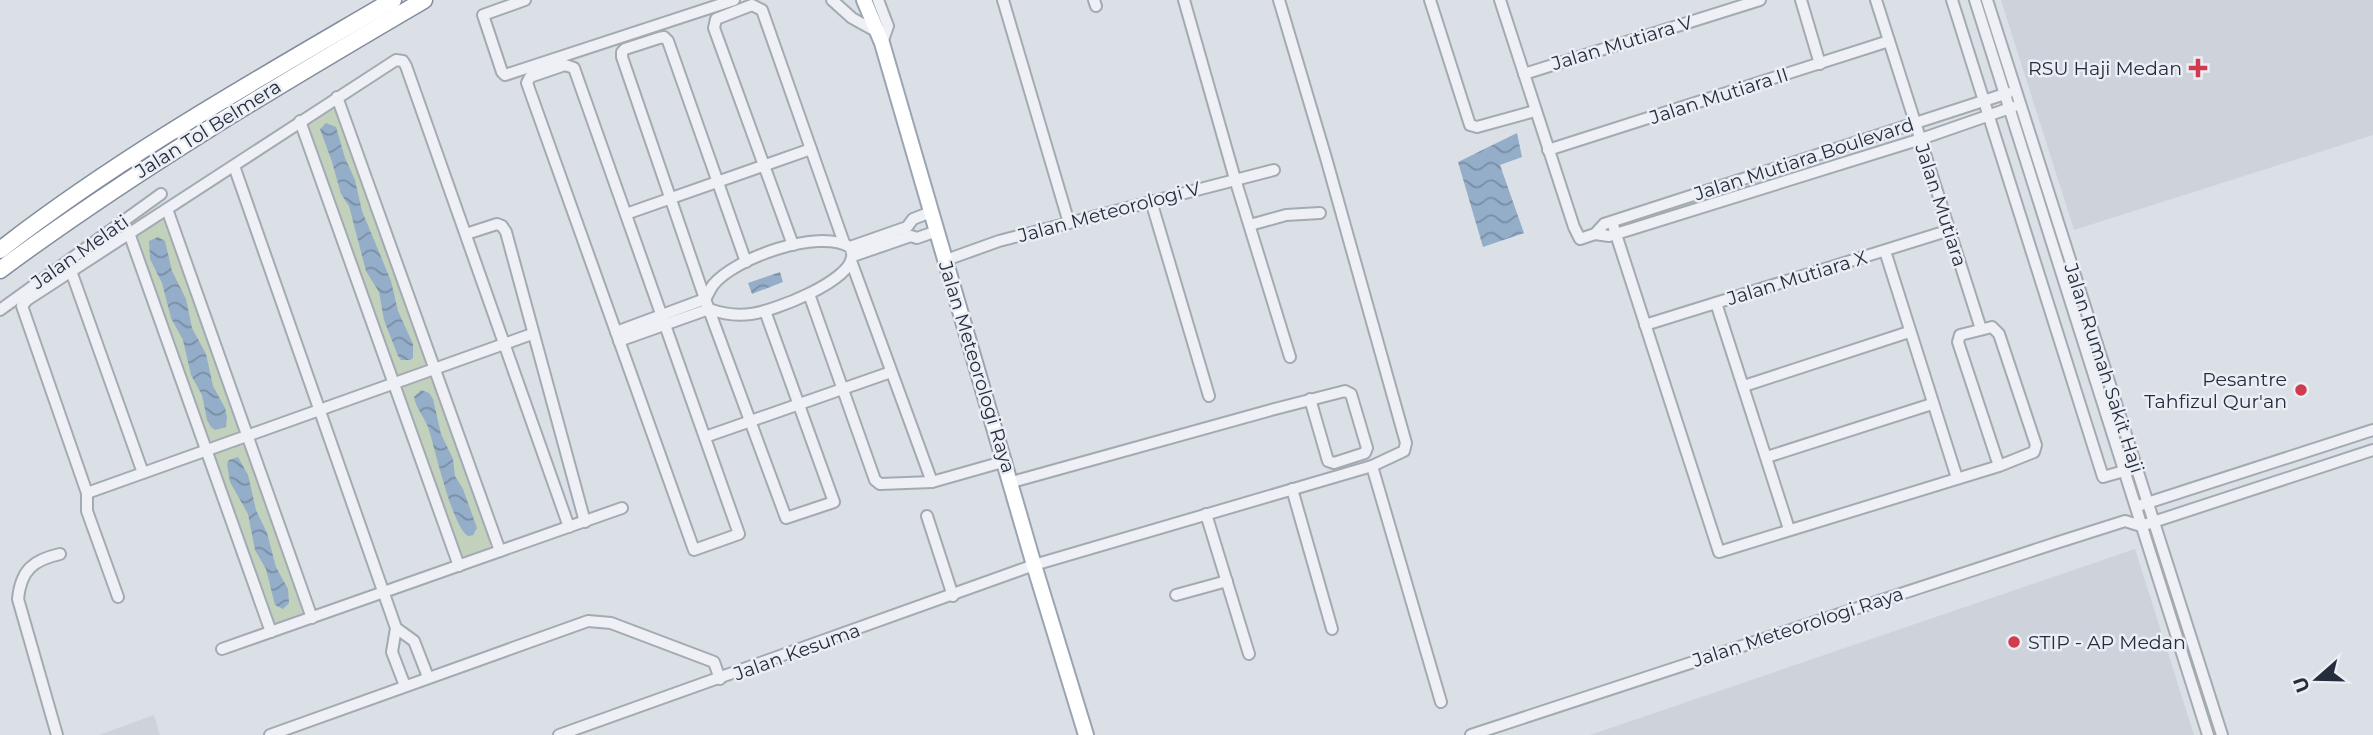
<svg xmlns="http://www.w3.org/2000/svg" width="2373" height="735" viewBox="0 0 2373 735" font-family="Montserrat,sans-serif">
  <defs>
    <pattern id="water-waves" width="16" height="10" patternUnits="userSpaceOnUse" patternTransform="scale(1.75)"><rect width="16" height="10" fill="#94adc8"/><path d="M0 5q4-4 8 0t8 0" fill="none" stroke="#798da4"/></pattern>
  </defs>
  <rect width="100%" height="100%" fill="#dbe0e6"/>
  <g fill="#cdd2db">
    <polygon points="2001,0 2373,0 2373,135 2074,230"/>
    <polygon points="2135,549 2194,735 1590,735"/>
    <polygon points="154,715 160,735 99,735"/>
  </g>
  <g fill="#c1d1bc">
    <polygon points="330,108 338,111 427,360 424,367 400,376 393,372 307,124"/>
    <polygon points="163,219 167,222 240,427 237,434 214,443 206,438 136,239 137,234 158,220"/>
    <polygon points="428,376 433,379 491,542 489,550 467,559 460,555 402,392 405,384"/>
    <polygon points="239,443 246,447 304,610 302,617 277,626 272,620 214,457 217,451"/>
  </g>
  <g fill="url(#water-waves)">
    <polygon points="326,123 336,127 345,158 355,180 362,211 391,281 398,311 413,344 413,358 410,360 401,360 398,356 384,320 379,292 366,271 349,206 341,194 332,162 320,129"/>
    <polygon points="1517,133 1522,157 1500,165 1524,233 1483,247 1458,162"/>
    <polygon points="158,237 165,241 172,271 186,299 192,328 206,354 213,386 225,408 227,417 226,427 215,430 211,427 207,420 202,395 191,375 183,340 171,318 162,283 150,259 149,241"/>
    <polygon points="780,272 783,282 752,294 748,283"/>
    <path d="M421,390L429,393L433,399L441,434L453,459L455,476L463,489L477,528L473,535L468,536C452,527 435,448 428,427C424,417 416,408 414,397Z"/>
    <polygon points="238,457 248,475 256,510 267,533 276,567 288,589 289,603 283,609 275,605 266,569 255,550 248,514 230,482 227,464 229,460"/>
  </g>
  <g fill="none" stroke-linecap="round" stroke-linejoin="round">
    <g stroke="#a4aab3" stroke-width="14">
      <g id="minor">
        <polyline points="525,0 483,15 502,72 505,75 734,0"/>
        <polyline points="832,0 852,18 879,33"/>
        <polyline points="878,0 888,26 882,43"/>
        <polyline points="1003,0 1069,223"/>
        <polyline points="1094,0 1096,6"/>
        <polyline points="1184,0 1235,179 1290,357"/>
        <polyline points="1430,0 1470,125 1477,127 1535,111"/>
        <polyline points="1500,0 1574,227 1580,239 1595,234 1604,224 2008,93"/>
        <polyline points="1801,0 1820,64"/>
        <polyline points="1876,0 1981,329"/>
        <polyline points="1952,0 2103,477 2124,471"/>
        <polyline points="1975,0 2208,735"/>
        <polyline points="1987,0 2222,735"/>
        <polygon points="565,65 574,68 739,534 694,550 527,83 530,77"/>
        <polyline points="1524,74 1760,0"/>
        <polyline points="337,97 500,551"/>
        <polyline points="300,121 459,566"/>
        <polyline points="1548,150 1889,41"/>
        <polyline points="234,166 396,628 392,652 405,686"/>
        <polyline points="1151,201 1209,396"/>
        <polyline points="167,209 312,618"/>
        <polyline points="626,214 811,149"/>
        <polyline points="1612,222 1719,552 1999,466 2034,452 2036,445 1999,334 1992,327 1960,335 1958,342 1999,466"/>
        <polyline points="1250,225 1286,215 1320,213"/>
        <polyline points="129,233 271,632"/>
        <polyline points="466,234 497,224 502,226 506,232 585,522"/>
        <polyline points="1595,234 1609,236 1616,234 1921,139 2013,107"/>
        <polyline points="793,245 714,28 716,19 752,5 762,10 844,243"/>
        <polyline points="850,247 907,227 913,219 931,212"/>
        <polyline points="1885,251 1957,478"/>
        <polyline points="853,256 911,236 917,238 937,231"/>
        <polyline points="946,260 999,241 1274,170"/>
        <polyline points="851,261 932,482"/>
        <polyline points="746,262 668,41 664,37 659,38 625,49 622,52 622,57 705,299 786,518 834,502 765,311"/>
        <polyline points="71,271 143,473"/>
        <polyline points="809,294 875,480 880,484 932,482 1006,461"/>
        <polyline points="1716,303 1789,529"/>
        <polyline points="0,310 161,194"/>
        <polyline points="1645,325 1950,230"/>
        <path d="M616,332L705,299C708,295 710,289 713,285C735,258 818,228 850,247C851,249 853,255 852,257C849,282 774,311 751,314C737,316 723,314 709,309L619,341"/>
        <polyline points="1744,386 1909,332"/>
        <polyline points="705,437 891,372"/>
        <polyline points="1767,457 1932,404"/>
        <polyline points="1372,466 1441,702"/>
        <polyline points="1012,482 1271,410 1345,391 1351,394 1367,448 1365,453 1334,463 1328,461 1310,399"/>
        <polyline points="1292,489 1332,629"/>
        <polyline points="87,493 532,334"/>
        <polyline points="2141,505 2373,430"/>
        <polyline points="1206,514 1249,654"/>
        <polyline points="927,516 953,596"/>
        <polyline points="1176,595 1227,581"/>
        <polyline points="118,597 87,511 87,493 22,306 27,300 396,60 403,61 406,66 569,527"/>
        <polyline points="396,628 414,641 428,677"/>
        <polyline points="222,649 622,508"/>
        <path d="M57,735L18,599C21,570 33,560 60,554"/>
        <polyline points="270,735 588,621 611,623 714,662 720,679"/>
        <polyline points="559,735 1034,565 1372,466 1404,451 1406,443 1326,158 1279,0"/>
        <polyline points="1471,735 2059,542 2125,521 2141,526 2373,450"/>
      </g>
    </g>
    <g stroke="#9aa4b2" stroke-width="18">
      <polyline id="major" points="864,0 882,43 1034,565 1086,735"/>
    </g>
    <g stroke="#828d9d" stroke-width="19">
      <g id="highway">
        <path d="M0,250C122,155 260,78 393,0"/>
        <path d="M0,270C135,170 279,85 424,0"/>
      </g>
    </g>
    <use href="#minor" stroke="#eef0f5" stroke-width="10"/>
    <use href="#major" stroke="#fff" stroke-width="14"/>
    <use href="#highway" stroke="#fff" stroke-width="16"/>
  </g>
  <g fill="#d23a4e" stroke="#ebeef4" stroke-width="2.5">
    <path d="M2194.5 57.5h7v7h7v7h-7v7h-7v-7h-7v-7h7z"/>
    <circle cx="2301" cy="390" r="7"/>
    <circle cx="2014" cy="642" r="7"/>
  </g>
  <g text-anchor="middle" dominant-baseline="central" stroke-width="5" stroke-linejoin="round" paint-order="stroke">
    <g font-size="19" fill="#252d3d" stroke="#ebeef4">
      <text transform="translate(1622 43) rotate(-17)">Jalan Mutiara V</text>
      <text transform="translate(1719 96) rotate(-18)">Jalan Mutiara II</text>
      <text transform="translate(208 129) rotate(-32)">Jalan Tol Belmera</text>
      <text transform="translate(1804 159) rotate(-18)">Jalan Mutiara Boulevard</text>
      <text transform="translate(1941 205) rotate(72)">Jalan Mutiara</text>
      <text transform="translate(1109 212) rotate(-15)">Jalan Meteorologi V</text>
      <text transform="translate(80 252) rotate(-35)">Jalan Melati</text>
      <text transform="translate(1797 278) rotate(-17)">Jalan Mutiara X</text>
      <text transform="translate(977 367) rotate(73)">Jalan Meteorologi Raya</text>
      <text transform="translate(2104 368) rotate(72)">Jalan Rumah Sakit Haji</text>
      <text transform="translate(1798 627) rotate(-18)">Jalan Meteorologi Raya</text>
      <text transform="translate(797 652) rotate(-20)">Jalan Kesuma</text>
    </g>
    <g font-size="19" fill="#252d3d" stroke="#ebeef4" text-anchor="end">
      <text x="2182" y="68">RSU Haji Medan</text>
      <text x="2287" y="379">Pesantre<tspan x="2287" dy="22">Tahfizul Qur'an</tspan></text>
      <text x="2028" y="642" text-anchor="start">STIP - AP Medan</text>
    </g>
  </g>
  <g transform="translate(2317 679) rotate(250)" stroke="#ebeef4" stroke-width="5" paint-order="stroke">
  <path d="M0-5L12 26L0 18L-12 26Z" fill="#252d3d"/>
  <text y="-10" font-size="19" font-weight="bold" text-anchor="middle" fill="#252d3d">U</text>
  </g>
</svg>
